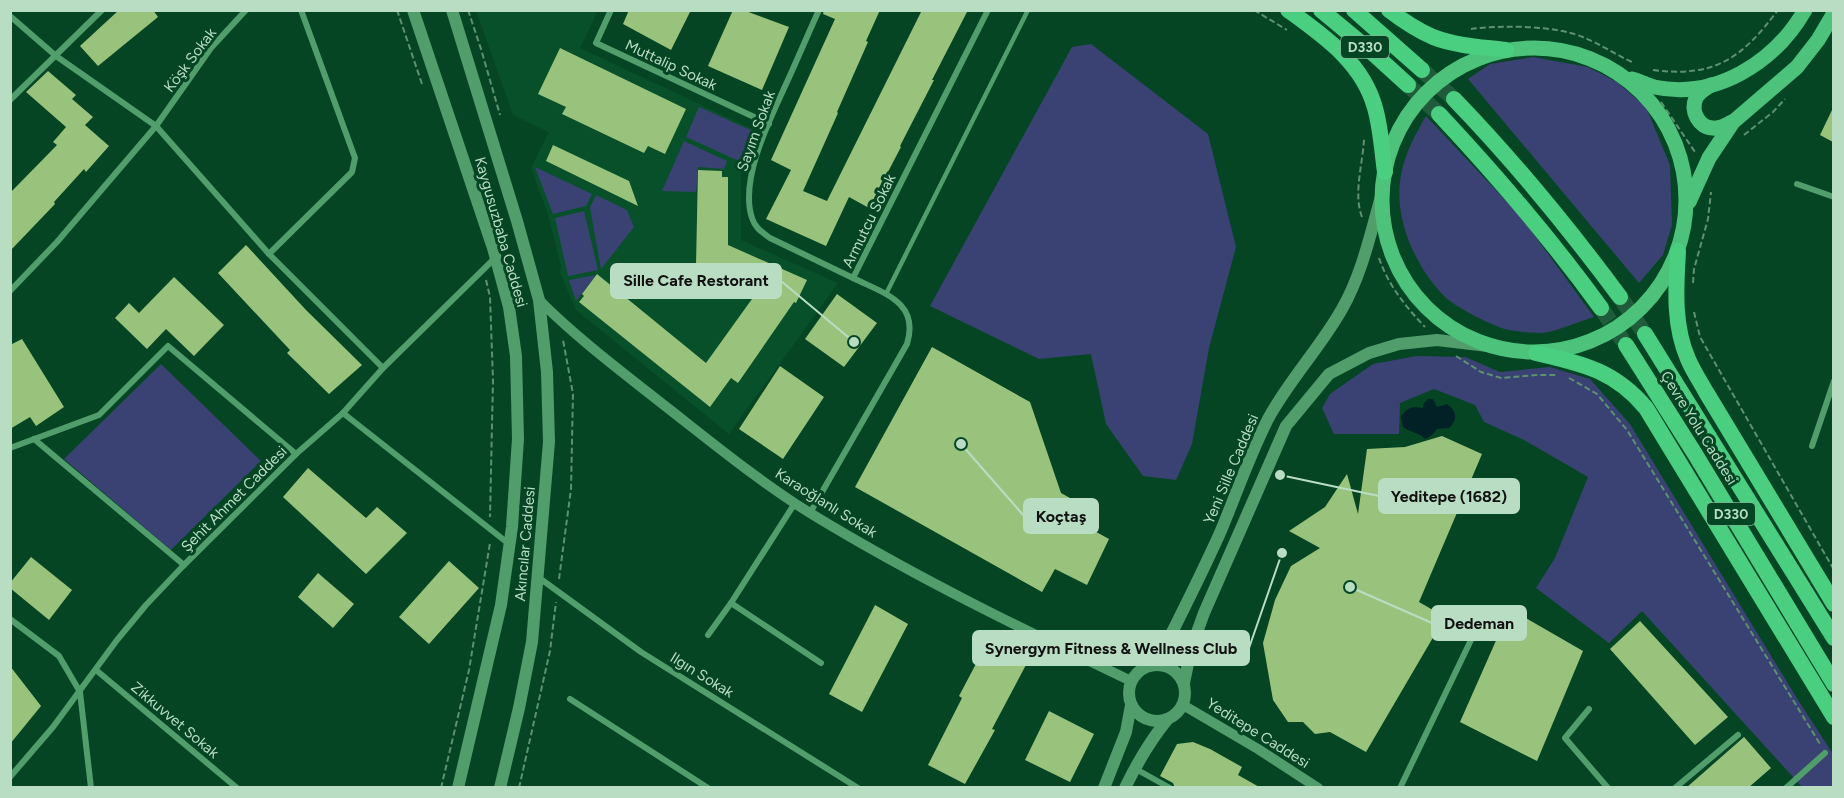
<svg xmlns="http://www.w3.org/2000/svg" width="1844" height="798" viewBox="0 0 1844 798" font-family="Figtree,sans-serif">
  <rect width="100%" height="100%" fill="#054523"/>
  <polygon fill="#08502a" points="476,11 598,11 580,48 757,131 741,172 741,240 838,283 729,434 576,310 560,273 561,267 548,214 531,168 549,132 513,115"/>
  <g fill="#394273">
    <polygon points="1091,44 1208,134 1236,247 1209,348 1192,444 1176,480 1143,476 1106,424 1091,354 1039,359 930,306 1072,47"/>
    <polygon points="1533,57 1588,67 1617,82 1646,107 1670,165 1672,225 1663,255 1639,283 1468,79 1490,64"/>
    <polygon points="699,107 755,132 741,162 686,137"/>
    <path d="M1426,116L1522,218L1594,317C1580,321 1556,332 1541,333C1532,333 1519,332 1509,330C1494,327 1455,307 1444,296C1415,266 1393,218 1401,175C1405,153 1415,135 1426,116Z"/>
    <polygon points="684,141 727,161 724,169 698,167 696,192 662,191"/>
    <polygon points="535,167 592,194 586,206 553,214"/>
    <polygon points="596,195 627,210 634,227 601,269 590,208"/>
    <polygon points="584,211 598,270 568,276 555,218"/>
    <polygon points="596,275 576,301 569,280"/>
    <polygon points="1417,356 1465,357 1500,372 1550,367 1590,379 1630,424 1798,700 1833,754 1833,787 1802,787 1642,611 1609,643 1536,588 1555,558 1588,477 1524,440 1484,422 1475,405 1434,389 1400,403 1399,434 1334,434 1322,408 1330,394 1373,364"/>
    <polygon points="161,364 261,461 171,550 64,459"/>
  </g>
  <path fill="#012127" d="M1428,399H1433L1437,407L1447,404C1457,411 1458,420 1449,428L1437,429L1431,436L1425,439C1419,432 1411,433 1403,427L1401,417C1407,407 1412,406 1423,408L1424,403Z"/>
  <g fill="#99c37d">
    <polygon points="119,10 153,10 158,17 98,66 80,46"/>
    <polygon points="629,10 691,10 671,50 623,24"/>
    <polygon points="733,10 743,10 789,27 762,90 708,66"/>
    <polygon points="824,10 880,10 866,41 868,42 837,112 838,113 803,191 827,201 922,10 968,10 932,80 934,80 900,146 901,147 869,208 849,197 826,246 766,219 791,170 771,160 835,19 823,14"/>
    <polygon points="560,48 686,109 665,154 648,146 644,153 562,114 566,107 538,94"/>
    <polygon points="48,71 76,95 72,99 93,117 85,125 109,146 86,172 84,169 54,202 55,204 10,251 10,193 57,145 53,142 66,127 26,92"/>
    <polygon points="1833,108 1833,142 1820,135"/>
    <polygon points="553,145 629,181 638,206 546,161"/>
    <polygon points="698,170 722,171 722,177 728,177 728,245 807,280 796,303 794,302 738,383 731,378 710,407 579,302 584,296 582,294 597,274 706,363 757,292 696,265"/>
    <polygon points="246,245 306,310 362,365 329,394 287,353 290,350 218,273"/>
    <polygon points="174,277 224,325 194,356 166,329 147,349 115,318 129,303 139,313"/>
    <polygon points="837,294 877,323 844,367 805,339"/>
    <polygon points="22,339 64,407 36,426 30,417 10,429 10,345"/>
    <polygon points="932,347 1030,402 1061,493 1088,508 1080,523 1109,539 1087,585 1055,569 1042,592 855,487"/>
    <polygon points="780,366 824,397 783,459 739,429"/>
    <polygon points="1442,436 1482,454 1419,602 1445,617 1366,752 1330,732 1315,734 1303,722 1288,722 1273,700 1263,643 1275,600 1291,566 1320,548 1289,531 1325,507 1347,474 1358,514 1367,449 1405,447"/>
    <polygon points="308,468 366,518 377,507 407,533 366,574 283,497"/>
    <polygon points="31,557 72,590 49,620 10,588 10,583"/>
    <polygon points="449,561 479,588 429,644 399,617"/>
    <polygon points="318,573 354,604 333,628 298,597"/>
    <polygon points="875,605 908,624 862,712 829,694"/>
    <polygon points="1510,609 1583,651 1537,761 1460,722"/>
    <polygon points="1640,621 1728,717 1695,745 1610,649"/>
    <polygon points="987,643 1028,661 992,729 995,730 965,784 928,765 962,698 959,696"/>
    <polygon points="10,666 41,706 10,744"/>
    <polygon points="1049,711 1094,734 1070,782 1025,760"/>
    <polygon points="1744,737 1771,768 1748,788 1686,788"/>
    <polygon points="1193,742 1210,749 1242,767 1238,775 1261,788 1175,788 1173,783 1160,776 1177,744"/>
  </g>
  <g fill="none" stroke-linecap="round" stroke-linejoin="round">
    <g stroke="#205c3b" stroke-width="16" stroke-dasharray="16 8" stroke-linecap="butt">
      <polyline points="1422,70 1454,99"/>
      <polyline points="1408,85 1439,114"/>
      <polyline points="1620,297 1645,334"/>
      <polyline points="1601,308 1626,345"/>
    </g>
    <g stroke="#5e9072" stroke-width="2" stroke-dasharray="6 3" stroke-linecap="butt">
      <polyline points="397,10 422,84"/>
      <polyline points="468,10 481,49 500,115"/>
      <polyline points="1254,10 1287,30"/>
      <path d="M1471,29C1502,25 1556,25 1585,38C1602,45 1618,56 1634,63"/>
      <path d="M1653,70C1715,78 1742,58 1778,10"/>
      <polyline points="1661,102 1695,152"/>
      <polyline points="1744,135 1773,112 1785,99"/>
      <path d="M1362,217C1353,194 1363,163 1364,139"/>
      <path d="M1379,258C1388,285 1406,307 1425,327"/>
      <polyline points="486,280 490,297 493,380 490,517"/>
      <polyline points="1693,283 1694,269 1708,219 1711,192"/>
      <polyline points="1694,312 1700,337 1834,570"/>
      <polyline points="1456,356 1481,372 1501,378 1536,375 1558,375"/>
      <polyline points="1569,378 1597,394 1627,430 1820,744"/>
      <polyline points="559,579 571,489 573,394 563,340"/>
      <polyline points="441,788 469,670 490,543"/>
      <polyline points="519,788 550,651 556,602"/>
    </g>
    <polyline stroke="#529d6c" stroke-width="4.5" points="886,294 1028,10"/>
    <g stroke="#529d6c" stroke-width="6">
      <polyline points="611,10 596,43 769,124"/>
      <path d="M819,10C808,34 798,58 787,82C771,117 739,179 752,218C755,228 762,232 770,238L853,278"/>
      <polyline points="10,16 56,56 156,126 269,254 383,368"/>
      <polyline points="10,100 102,10"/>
      <polyline points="1797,184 1834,197"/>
      <polyline points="269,254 352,172 355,158 301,10"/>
      <polyline points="10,291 57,242 156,126 211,48 246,10"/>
      <polyline points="343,413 509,544"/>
      <polyline points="34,439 184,565"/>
      <polyline points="1812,446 1834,381"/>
      <polyline points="10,448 99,415 168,346 296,454"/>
      <polyline points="795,503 731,603 821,663"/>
      <path d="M810,513L907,344C920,302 883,293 853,278L988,10"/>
      <polyline points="538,577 641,652 858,788"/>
      <polyline points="10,619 59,656 80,692 91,788"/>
      <polyline points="708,635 731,603"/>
      <polyline points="96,670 237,788"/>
      <polyline points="570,699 708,788"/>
      <polyline points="1589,709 1565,738 1608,788"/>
      <polyline points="1134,768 1170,788"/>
      <polyline points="10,777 53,727 117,640 146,605 184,565 296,454 343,413 383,368 495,258"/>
      <polyline points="1400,788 1483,615"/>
      <polyline points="1675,788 1738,735"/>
      <polyline points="1786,788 1825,753"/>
    </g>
    <g stroke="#529d6c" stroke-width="10">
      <path d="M539,300C576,337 618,369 660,402C709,440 757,480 810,513C913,576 1022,629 1131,681"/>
      <polyline points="1183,705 1258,749 1318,788"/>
    </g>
    <g stroke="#529d6c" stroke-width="12">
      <polyline points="413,10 493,248 509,307 516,356 518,439 512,527 501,605 458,788"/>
      <polyline points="452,10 517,221 539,300 547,372 549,442 532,642 519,708 500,788"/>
      <path d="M1156,664C1178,621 1200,577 1220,533C1236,495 1249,456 1268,419C1289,380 1320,348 1342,309C1362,274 1371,232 1382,193"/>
      <circle cx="1157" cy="693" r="28"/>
      <polyline points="1184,683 1191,649 1204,613 1286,426 1329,374 1369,353 1399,344 1437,340 1488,346"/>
      <polyline points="1104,788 1126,732 1131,705"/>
      <path d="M1125,788C1137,763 1150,741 1167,720"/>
    </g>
    <g stroke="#4cc27b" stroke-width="15">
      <circle cx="1534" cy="200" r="152"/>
      <path d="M1632,79C1640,81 1647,85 1654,87C1716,100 1775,62 1805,10"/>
      <path d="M1711,85C1705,89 1699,92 1696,98C1690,111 1699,128 1713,128C1720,129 1726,125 1732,122"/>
      <polyline points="1689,202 1709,158 1733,122 1797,67 1818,40 1834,13"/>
    </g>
    <g stroke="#4ace80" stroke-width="16">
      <path d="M1288,10C1324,36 1363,63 1375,108C1381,129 1382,151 1385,172"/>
      <polyline points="1321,10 1374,54 1408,85"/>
      <polyline points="1354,10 1422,70"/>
      <path d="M1389,10C1402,20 1417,30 1433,37C1456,46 1482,47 1506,50"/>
      <path d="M1454,99C1514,161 1568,227 1620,297"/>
      <path d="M1439,114C1497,176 1551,239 1601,308"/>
      <path d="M1678,251C1676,287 1673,325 1688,359C1693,371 1700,381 1706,392L1834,604"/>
      <polyline points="1645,334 1834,638"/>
      <polyline points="1626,345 1695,454 1834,684"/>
      <path d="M1536,353C1583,364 1614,370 1646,408L1834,717"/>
    </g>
  </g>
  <g text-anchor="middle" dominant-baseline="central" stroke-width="6" stroke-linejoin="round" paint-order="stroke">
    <g fill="#054523" stroke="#83af93" stroke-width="1.5">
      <rect x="1341" y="36" width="48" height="22" rx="4.5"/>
      <rect x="1707" y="503" width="48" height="22" rx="4.5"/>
    </g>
    <g font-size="14" font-weight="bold" fill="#b9ddc3">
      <text x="1365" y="47">D330</text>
      <text x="1731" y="514">D330</text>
    </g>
    <g font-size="15" fill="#b9ddc3" stroke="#054523">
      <text transform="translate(190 60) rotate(-53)">Köşk Sokak</text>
      <text transform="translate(671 65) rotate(25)">Muttalip Sokak</text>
      <text transform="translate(756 131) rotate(-70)">Sayım Sokak</text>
      <text transform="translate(869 221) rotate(-64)">Armutcu Sokak</text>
      <text transform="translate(501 232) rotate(74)">Kaygusuzbaba Caddesi</text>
      <text transform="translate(1699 428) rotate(58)">Çevre Yolu Caddesi</text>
      <text transform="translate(1231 469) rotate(-67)">Yeni Sille Caddesi</text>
      <text transform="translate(234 499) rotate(-45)">Şehit Ahmet Caddesi</text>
      <text transform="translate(826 503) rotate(32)">Karaoğlanlı Sokak</text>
      <text transform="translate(525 544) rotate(-85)">Akıncılar Caddesi</text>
      <text transform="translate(702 675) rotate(32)">Ilgın Sokak</text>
      <text transform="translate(175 720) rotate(40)">Zikkuvvet Sokak</text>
      <text transform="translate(1258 733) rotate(32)">Yeditepe Caddesi</text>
    </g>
  </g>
  <path fill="none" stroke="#b9ddc3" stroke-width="2" d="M854 342L781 281M1280 475L1379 496M961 444L1024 516M1350 587L1432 623M1282 553L1249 648"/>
  <g fill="#b9ddc3" stroke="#054523" stroke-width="2">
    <circle cx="854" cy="342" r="6"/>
    <circle cx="1280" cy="475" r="6"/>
    <circle cx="961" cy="444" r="6"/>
    <circle cx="1350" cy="587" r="6"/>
    <circle cx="1282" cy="553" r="6"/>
  </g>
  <g fill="#b9ddc3" stroke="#b9ddc3" stroke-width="2">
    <rect x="611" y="264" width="170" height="34" rx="6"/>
    <rect x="1379" y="479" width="140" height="34" rx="6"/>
    <rect x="1024" y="499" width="74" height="34" rx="6"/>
    <rect x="1432" y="606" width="94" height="34" rx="6"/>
    <rect x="973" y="631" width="276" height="34" rx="6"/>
  </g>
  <g font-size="16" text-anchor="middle" font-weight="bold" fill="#111">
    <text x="696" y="286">Sille Cafe Restorant</text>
    <text x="1449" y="502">Yeditepe (1682)</text>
    <text x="1061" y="522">Koçtaş</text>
    <text x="1479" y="629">Dedeman</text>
    <text x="1111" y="654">Synergym Fitness &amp; Wellness Club</text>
  </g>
  <rect width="1844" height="798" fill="none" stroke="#b9ddc3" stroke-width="24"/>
</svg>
